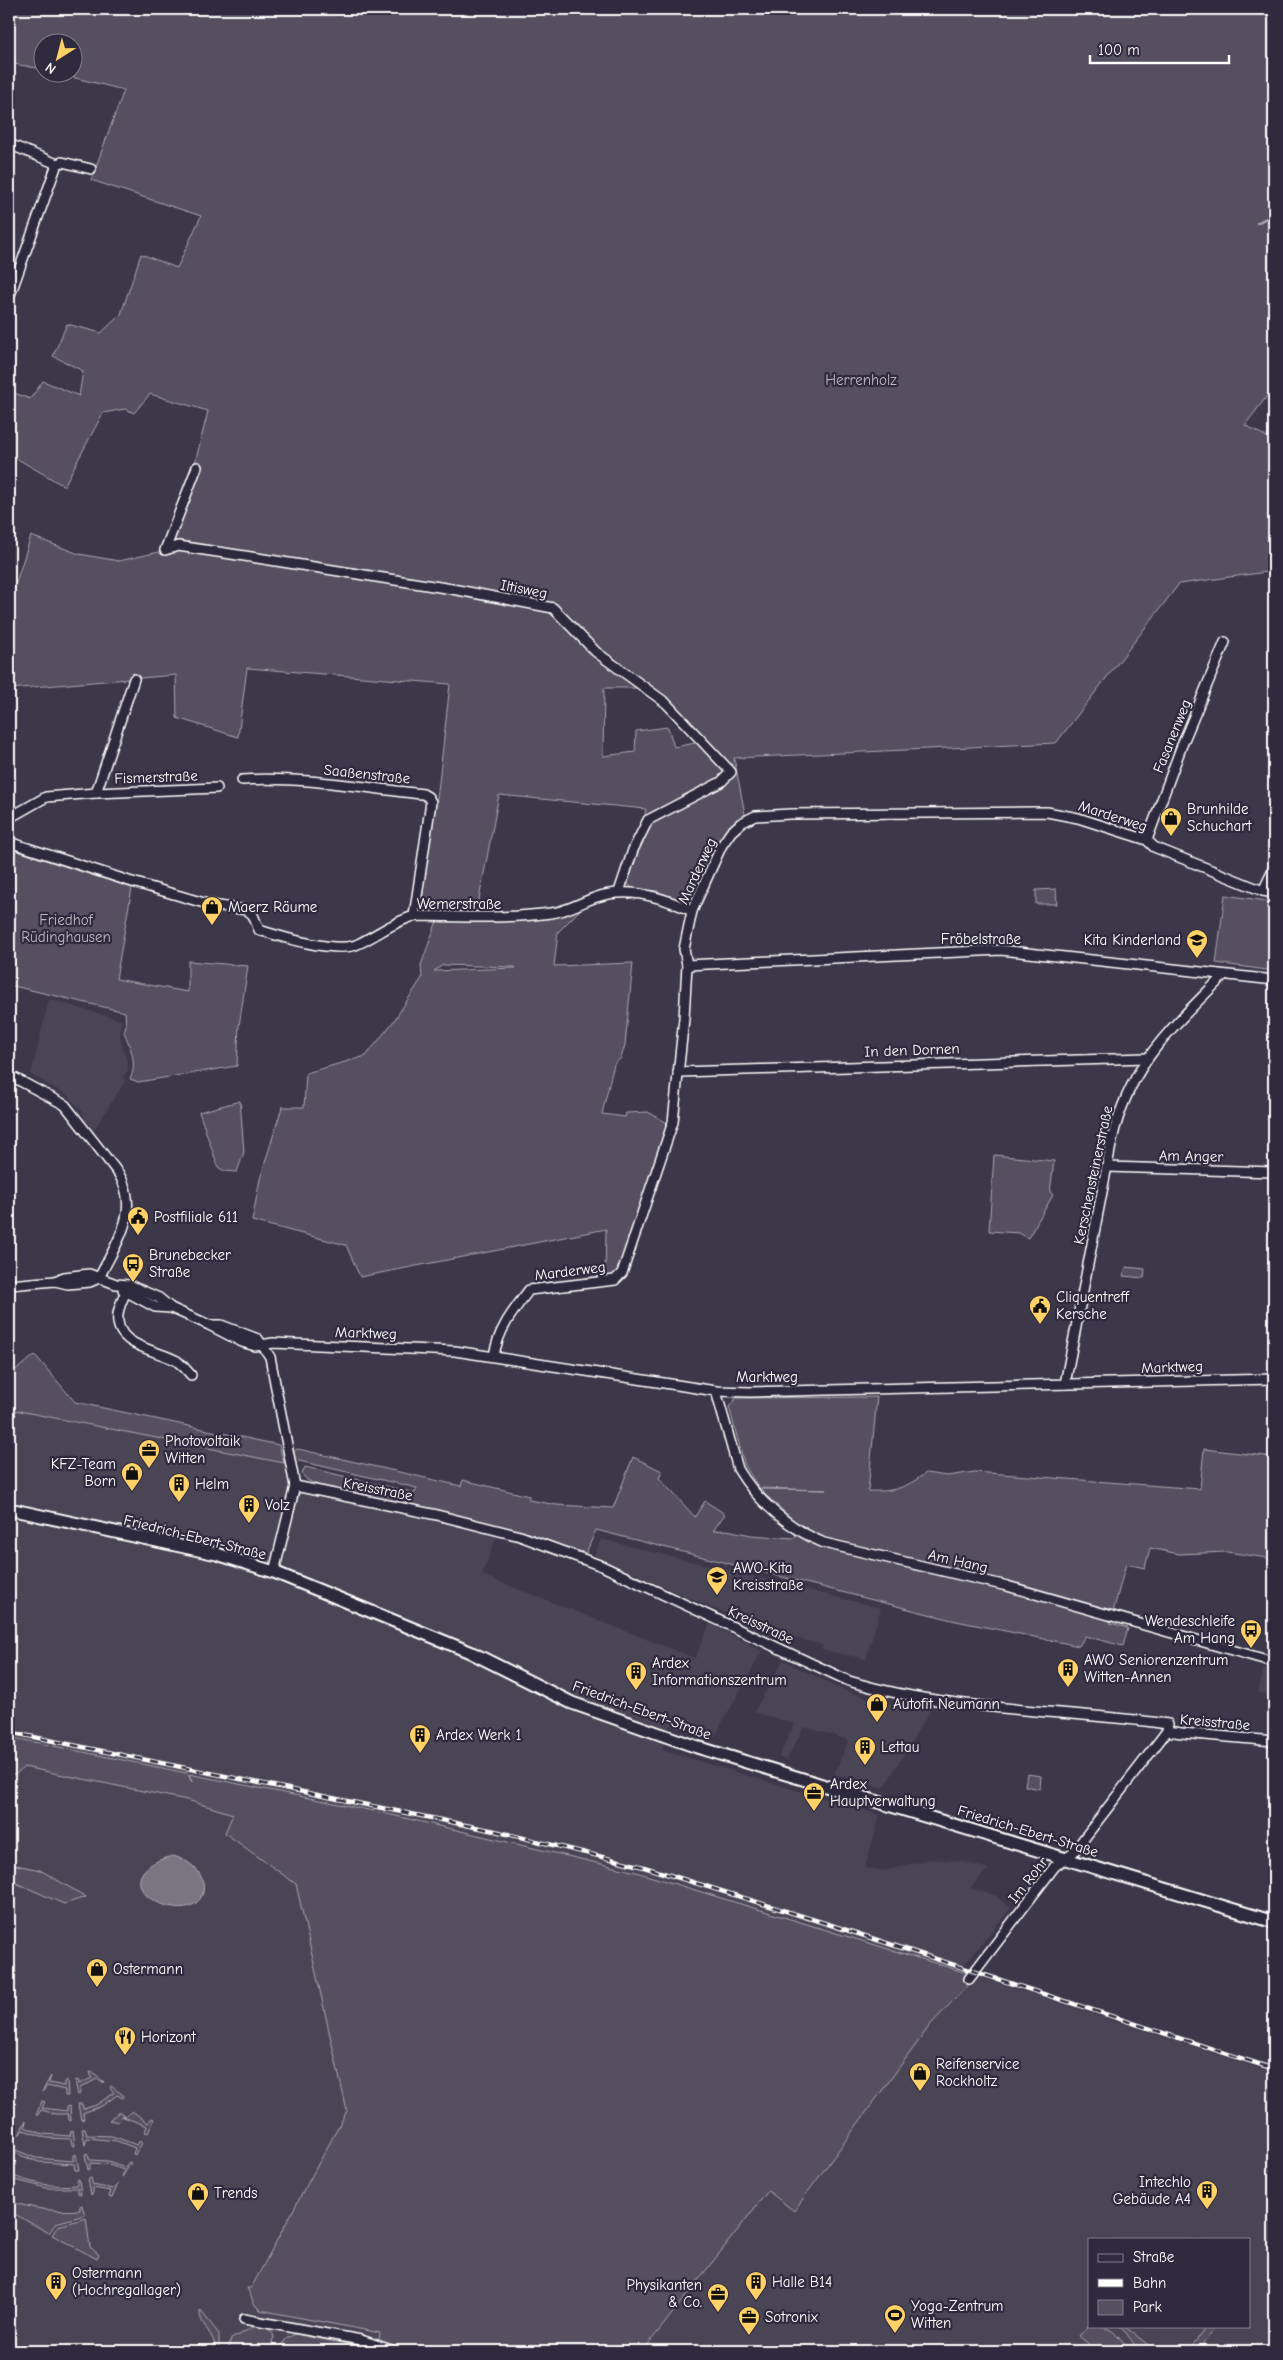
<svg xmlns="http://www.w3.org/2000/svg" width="1283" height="2360" viewBox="0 0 1283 2360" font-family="'Comic Neue',sans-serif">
  <rect width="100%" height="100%" fill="#3c3749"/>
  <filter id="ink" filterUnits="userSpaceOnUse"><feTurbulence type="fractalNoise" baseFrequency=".02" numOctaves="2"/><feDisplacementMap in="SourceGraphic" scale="10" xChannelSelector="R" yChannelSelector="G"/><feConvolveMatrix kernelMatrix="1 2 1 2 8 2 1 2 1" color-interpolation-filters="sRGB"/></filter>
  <g filter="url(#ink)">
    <g fill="#494455" fill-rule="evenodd">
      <polygon points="49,999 121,1020 120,1037 128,1065 128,1070 123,1077 126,1080 94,1130 85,1120 82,1111 67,1095 31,1075"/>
      <polygon points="9,1409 284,1463 290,1487 436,1518 497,1536 482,1575 695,1658 710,1623 762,1651 714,1738 670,1725 662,1750 880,1815 865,1868 883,1871 930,1859 962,1861 988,1869 970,1888 995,1895 1011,1908 958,1972 636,1872 379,1812 9,1737"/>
      <polygon points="601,1539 881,1608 866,1659 822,1650 823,1645 757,1628 754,1622 742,1620 630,1573 594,1556"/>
      <polygon points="783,1660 838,1688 855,1694 901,1706 931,1709 884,1788 834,1774 848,1741 846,1739 804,1727 787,1760 779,1757 794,1724 754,1712"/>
      <polygon points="1264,1668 1274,1670 1274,1696 1258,1692"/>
      <polygon points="24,1767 186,1800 234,1814 225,1833 296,1884 321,1982 347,2111 250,2289 248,2287 255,2305 260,2310 380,2333 378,2351 295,2334 282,2343 278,2351 9,2351 9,1774 15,1775"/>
      <path d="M977,1976L1274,2073V2351H643L768,2191L795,2211L931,2024ZM1089,2239H1249V2326H1089Z"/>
    </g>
    <g fill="#555060" stroke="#aaa8b0" fill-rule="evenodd">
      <path d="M9,9H1274V206L1270,213L1272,217L1274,216V387L1245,425L1274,441V571L1179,584L1056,743L734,758L745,814L730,828L692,904L657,891L632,888L626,882L638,851L646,809L499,795L476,915L418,913L438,791L450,684L247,668L238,737L177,718L176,675L9,689V604L31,536L79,554L119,561L159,552L172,526L179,498L195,463L208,411L150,394L134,413L125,409L103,413L64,486L9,454V391L30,399L43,381L79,396L83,371L53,356L67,324L101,333L121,314L141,254L177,268L201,216L91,180L124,90L55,73L72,72V42H42V69L9,63ZM604,688H650L706,741L674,747L668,727L636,731L635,752L603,756Z"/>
      <path d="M14,850L132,888L116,979L188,992V961L248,966L239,1026L237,1066L138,1082L130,1079C138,1064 130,1046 124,1032L126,1025L125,1012L9,985V866Z"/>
      <polygon points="1056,889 1057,904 1036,904 1036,890"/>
      <polygon points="1225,895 1274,902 1274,971 1216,963"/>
      <path d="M586,904L558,932L554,966L633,963L625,1045L621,1058L614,1064L602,1114L625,1117L626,1113L648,1112L669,1124L621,1269L616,1276H605L606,1229L360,1277L346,1245L252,1221L260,1179L282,1107H304L306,1073L366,1056L393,1022L422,978L421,965L438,918L502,920ZM443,965L515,967L516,968L434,971Z"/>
      <polygon points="240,1101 244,1152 237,1172 224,1171 218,1167 199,1112"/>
      <polygon points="994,1155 1054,1161 1050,1192 1053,1195 1028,1238 1019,1233 989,1231"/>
      <polygon points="1126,1267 1145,1269 1144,1278 1123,1276"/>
      <polygon points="35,1355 75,1402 279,1445 284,1463 9,1409 9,1375"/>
      <path d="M877,1397L868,1491C894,1492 905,1488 926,1473L947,1476L975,1472L1200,1489L1204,1449L1274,1457V1559L1227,1552L1179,1554L1150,1548L1145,1568L1126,1564L1110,1623L1128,1628L1123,1646L1085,1636L1079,1646L956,1621L596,1530L586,1553L518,1533L324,1488L307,1480L302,1474L305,1467L415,1493L417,1488L295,1460L293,1451L298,1449L461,1486L463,1480L529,1496V1500L557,1505L613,1508L633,1457L662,1471L659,1478L695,1517L705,1501L725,1514L713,1531L727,1530L751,1535L794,1538L801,1527L759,1489L826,1490L759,1488L745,1466L729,1407L736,1398Z"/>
      <polygon points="9,1737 187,1773 192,1782 189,1774 379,1812 636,1872 977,1976 931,2024 794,2211 768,2191 643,2351 278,2351 286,2339 295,2334 377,2350 380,2333 260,2310 255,2305 247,2288 251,2288 347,2111 296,1884 225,1833 233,1814 187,1800 24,1767 15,1775 9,1774"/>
      <polygon points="1027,1774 1041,1776 1040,1789 1025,1786"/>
      <polygon points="16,1865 40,1870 86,1897 64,1904 9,1880 9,1874"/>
      <polygon points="90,2072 94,2073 104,2082 102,2083 97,2079 80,2088 80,2094 78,2095 75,2081 78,2080 79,2084 92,2078"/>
      <polygon points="51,2076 49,2083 64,2086 64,2082 67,2080 68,2096 65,2096 65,2090 47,2086 42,2092"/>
      <polygon points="111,2086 123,2095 123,2098 117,2095 102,2106 83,2113 84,2119 81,2120 78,2104 82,2104 83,2109 96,2105 114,2093 110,2088"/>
      <polygon points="42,2101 45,2102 42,2108 67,2111 67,2107 70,2106 71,2121 69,2120 68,2114 56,2114 41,2110 38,2115 36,2115"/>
      <polygon points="132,2111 148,2123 152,2118 154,2119 148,2133 145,2132 147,2126 121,2116 118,2122 109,2120 119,2112 125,2117"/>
      <polygon points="26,2120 25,2127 43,2134 70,2136 71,2131 73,2130 75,2146 72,2145 71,2139 47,2138 23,2130 19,2135"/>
      <polygon points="82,2129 85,2129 87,2135 112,2136 137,2145 140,2140 142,2143 135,2155 133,2154 135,2148 117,2141 87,2138 85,2145"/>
      <polygon points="14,2142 13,2149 36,2158 73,2161 73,2155 76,2154 79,2170 75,2170 74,2164 39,2162 11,2152 9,2156 9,2150"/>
      <polygon points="87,2153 90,2160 108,2161 125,2167 129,2162 131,2163 122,2177 124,2170 106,2164 90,2163 90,2169 88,2170 85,2154"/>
      <path d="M9,2174C31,2184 53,2187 77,2185V2180L79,2179L81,2195L78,2193V2188H47L11,2179L9,2178Z"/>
      <polygon points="91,2178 93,2185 113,2189 118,2184 112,2198 109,2197 111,2191 93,2188 93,2193 91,2195 88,2179"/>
      <path d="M9,2201C33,2209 55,2212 80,2210V2206L82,2205L85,2215L56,2223L49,2233L9,2211Z"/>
      <polygon points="86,2218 90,2247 99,2255 97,2259 52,2235 58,2226"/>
      <path d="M200,2310L219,2334V2351H215C217,2334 198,2326 200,2310Z"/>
      <path d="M1089,2325V2326C1118,2326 1113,2336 1132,2351H1097L1079,2336Z"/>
      <path d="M1119,2326H1124L1156,2351H1140C1132,2343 1129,2334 1119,2326Z"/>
      <polygon points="1207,2326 1213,2330 1197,2351 1188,2351"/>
      <path d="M253,2327C262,2327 271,2326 274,2337L270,2351H228L231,2339Z"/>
    </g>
    <path fill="#797682" stroke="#afadb4" d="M173,1856C216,1867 213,1917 168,1906C160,1904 153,1901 147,1896C126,1875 155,1859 173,1856Z"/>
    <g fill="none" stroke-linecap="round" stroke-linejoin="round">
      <polyline stroke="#afadb4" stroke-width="2.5" points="1257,223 1270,216"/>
      <g stroke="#fff" stroke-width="12">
        <g id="minor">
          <polyline points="9,144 57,164 9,298"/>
          <polyline points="57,164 62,162 91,169"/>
          <polyline points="197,467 165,550 178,546 251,557 452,589 553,608 596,652 666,703 731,772 721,782 648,820 633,850 619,892"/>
          <path d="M242,780C301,776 364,788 423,794L428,797L431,802L414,916"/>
          <polyline points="96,793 217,788"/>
          <polyline points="9,818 46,797 96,793 134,679"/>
          <polyline points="1147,840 1182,745 1225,642"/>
          <path d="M9,842L129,881L211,905L247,910L253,915L259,930C281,937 338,954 358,944C377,935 393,922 414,916C460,917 505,919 551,913C568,911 581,902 597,897C629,886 663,897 692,911"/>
          <polyline points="1263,891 1274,868"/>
          <polyline points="687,965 1001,950 1274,980"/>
          <polyline points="678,1072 1147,1058"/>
          <path d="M9,1075L65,1105L119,1174C141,1212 116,1243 99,1278"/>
          <polyline points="1107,1167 1274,1172"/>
          <polyline points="55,1281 64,1277 89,1274 116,1284 129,1285 159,1298 171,1308 209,1325 242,1342 255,1346 273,1343 455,1351 716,1391 750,1392 1274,1379"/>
          <polyline points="9,1285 55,1281 68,1284 90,1282 99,1278"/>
          <path d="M129,1285C125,1294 119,1305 118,1314C114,1347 156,1349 177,1361C182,1365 187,1370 191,1375"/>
          <polyline points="123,1290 155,1307 171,1308"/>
          <polyline points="210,1325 221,1325 258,1339 270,1357 295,1486 274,1572"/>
          <path d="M494,1356C498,1330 513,1311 529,1290L615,1280L622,1273L673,1122L684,1018L687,965L684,949L692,911L722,845L731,832L741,823L755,816L790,814L1047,812L1078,818L1147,840L1154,847L1263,891L1274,893"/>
          <path d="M1065,1384L1112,1140C1130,1063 1171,1029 1224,975"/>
          <path d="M716,1391L738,1469C757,1501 790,1529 824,1543L1007,1586L1274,1662"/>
          <path d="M295,1486L437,1515L520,1536L602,1566L849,1681C951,1712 1063,1709 1168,1724L1167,1731L1182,1733L1274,1741"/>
          <polyline points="969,1979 1055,1866 1072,1854 1167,1731"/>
          <polyline points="244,2319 361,2340 394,2351"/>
        </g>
      </g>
      <g stroke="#fff" stroke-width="15">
        <polyline id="tertiary" points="9,1509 217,1554 274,1572 470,1652 572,1703 697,1747 1274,1922"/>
      </g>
      <use href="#minor" stroke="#2f2a3d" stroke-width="9"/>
      <use href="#tertiary" stroke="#2f2a3d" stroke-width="11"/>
      <g stroke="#fff" stroke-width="4.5">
        <polyline id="rail" points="9,1732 495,1831 644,1867 831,1925 1274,2069"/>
      </g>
      <use href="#rail" stroke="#2f2a3d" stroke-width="2.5" stroke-dasharray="8" stroke-linecap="butt"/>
    </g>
  </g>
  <defs>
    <g id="shop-pin" transform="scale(1.125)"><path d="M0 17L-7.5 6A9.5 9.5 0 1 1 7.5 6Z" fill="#ffd166" stroke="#2f2a3d"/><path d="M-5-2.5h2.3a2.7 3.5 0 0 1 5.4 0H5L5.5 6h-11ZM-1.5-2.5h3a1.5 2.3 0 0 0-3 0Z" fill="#111"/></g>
    <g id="school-pin" transform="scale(1.125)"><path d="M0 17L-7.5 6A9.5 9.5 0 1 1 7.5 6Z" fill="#ffd166" stroke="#2f2a3d"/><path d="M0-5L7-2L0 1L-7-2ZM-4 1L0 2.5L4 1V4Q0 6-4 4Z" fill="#111"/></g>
    <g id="civic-pin" transform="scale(1.125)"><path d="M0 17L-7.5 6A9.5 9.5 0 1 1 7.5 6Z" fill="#ffd166" stroke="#2f2a3d"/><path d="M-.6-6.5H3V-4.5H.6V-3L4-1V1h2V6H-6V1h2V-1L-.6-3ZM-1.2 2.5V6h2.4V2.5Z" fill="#111"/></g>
    <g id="bus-pin" transform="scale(1.125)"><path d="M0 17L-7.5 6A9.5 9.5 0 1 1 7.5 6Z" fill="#ffd166" stroke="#2f2a3d"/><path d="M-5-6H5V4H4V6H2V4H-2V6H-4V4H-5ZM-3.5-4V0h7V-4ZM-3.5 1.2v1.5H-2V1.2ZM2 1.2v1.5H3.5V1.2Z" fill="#111"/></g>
    <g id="office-pin" transform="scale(1.125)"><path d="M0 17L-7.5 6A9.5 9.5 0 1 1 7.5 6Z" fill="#ffd166" stroke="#2f2a3d"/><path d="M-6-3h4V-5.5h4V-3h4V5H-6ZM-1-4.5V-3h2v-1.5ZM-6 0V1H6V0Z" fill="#111"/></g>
    <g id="building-pin" transform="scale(1.125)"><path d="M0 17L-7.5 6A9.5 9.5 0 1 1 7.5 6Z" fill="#ffd166" stroke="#2f2a3d"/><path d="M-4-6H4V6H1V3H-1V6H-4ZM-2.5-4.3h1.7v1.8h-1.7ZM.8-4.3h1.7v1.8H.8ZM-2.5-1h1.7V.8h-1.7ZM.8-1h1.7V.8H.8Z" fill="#111"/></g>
    <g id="restaurant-pin" transform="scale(1.125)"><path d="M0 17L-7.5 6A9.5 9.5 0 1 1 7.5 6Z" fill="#ffd166" stroke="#2f2a3d"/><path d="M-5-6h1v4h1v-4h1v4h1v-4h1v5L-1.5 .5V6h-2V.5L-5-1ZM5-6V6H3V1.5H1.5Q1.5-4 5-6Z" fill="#111"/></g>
    <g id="stadium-pin" transform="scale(1.125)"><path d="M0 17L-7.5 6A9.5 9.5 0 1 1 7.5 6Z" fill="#ffd166" stroke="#2f2a3d"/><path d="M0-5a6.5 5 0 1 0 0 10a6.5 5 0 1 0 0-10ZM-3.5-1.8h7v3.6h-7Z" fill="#111"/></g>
  </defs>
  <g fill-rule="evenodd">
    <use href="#shop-pin" x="1171" y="818"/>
    <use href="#shop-pin" x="212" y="907"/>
    <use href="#school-pin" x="1197" y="940"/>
    <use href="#civic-pin" x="138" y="1217"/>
    <use href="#bus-pin" x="133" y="1264"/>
    <use href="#civic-pin" x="1040" y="1306"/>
    <use href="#office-pin" x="149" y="1450"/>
    <use href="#shop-pin" x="132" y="1473"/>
    <use href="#building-pin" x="179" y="1484"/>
    <use href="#building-pin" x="249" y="1505"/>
    <use href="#school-pin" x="717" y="1577"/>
    <use href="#bus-pin" x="1251" y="1630"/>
    <use href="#building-pin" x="1068" y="1669"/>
    <use href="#building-pin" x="636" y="1672"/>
    <use href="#shop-pin" x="877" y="1704"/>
    <use href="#building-pin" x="420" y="1735"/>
    <use href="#building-pin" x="865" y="1747"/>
    <use href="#office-pin" x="814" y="1793"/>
    <use href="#shop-pin" x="97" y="1969"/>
    <use href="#restaurant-pin" x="125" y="2037"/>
    <use href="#shop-pin" x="920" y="2073"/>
    <use href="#building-pin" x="1207" y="2191"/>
    <use href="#shop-pin" x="198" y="2193"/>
    <use href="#building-pin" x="56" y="2282"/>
    <use href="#building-pin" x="756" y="2282"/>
    <use href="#office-pin" x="718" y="2294"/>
    <use href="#stadium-pin" x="895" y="2315"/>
    <use href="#office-pin" x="749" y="2317"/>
  </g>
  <g text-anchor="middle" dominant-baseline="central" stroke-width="4.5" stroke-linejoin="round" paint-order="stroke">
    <g font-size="15" fill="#bbb9bf" stroke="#2f2a3d">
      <text x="861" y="380">Herrenholz</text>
      <text x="66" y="920">Friedhof<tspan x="66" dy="17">Rüdinghausen</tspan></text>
    </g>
    <g font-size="15" fill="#fff" stroke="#2f2a3d">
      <text transform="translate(524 589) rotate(11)">Iltisweg</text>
      <text transform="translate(1172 736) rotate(-68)">Fasanenweg</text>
      <text transform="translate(367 774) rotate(6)">Saaßenstraße</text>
      <text transform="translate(156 777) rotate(-2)">Fismerstraße</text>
      <text transform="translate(1113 816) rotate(18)">Marderweg</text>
      <text transform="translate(697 871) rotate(-65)">Marderweg</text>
      <text x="459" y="904">Wemerstraße</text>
      <text x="981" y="939">Fröbelstraße</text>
      <text transform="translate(912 1050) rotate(-2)">In den Dornen</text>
      <text transform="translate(1191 1156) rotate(1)">Am Anger</text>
      <text transform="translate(1093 1175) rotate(-78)">Kerschensteinerstraße</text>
      <text transform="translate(570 1271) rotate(-7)">Marderweg</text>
      <text transform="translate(366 1333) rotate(2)">Marktweg</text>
      <text transform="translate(1172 1367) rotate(-2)">Marktweg</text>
      <text x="767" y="1377">Marktweg</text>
      <text transform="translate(378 1489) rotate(11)">Kreisstraße</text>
      <text transform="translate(195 1537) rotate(14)">Friedrich-Ebert-Straße</text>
      <text transform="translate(958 1561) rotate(13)">Am Hang</text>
      <text transform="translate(761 1625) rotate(25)">Kreisstraße</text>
      <text transform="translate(642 1710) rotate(20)">Friedrich-Ebert-Straße</text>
      <text transform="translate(1215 1722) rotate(5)">Kreisstraße</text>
      <text transform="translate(1028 1831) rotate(17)">Friedrich-Ebert-Straße</text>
      <text transform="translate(1028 1880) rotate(-52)">Im Rohr</text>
    </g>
    <g font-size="15" fill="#fff" stroke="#2f2a3d" text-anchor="start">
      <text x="1187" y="809">Brunhilde<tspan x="1187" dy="17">Schuchart</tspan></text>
      <text x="228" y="907">Maerz Räume</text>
      <text x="1181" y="940" text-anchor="end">Kita Kinderland</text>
      <text x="154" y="1217">Postfiliale 611</text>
      <text x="149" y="1255">Brunebecker<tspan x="149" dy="17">Straße</tspan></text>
      <text x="1056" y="1297">Cliquentreff<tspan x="1056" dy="17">Kersche</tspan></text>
      <text x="165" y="1441">Photovoltaik<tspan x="165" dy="17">Witten</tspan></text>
      <text x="116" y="1464" text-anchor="end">KFZ-Team<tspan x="116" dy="17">Born</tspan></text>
      <text x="195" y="1484">Helm</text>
      <text x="265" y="1505">Volz</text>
      <text x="733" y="1568">AWO-Kita<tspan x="733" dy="17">Kreisstraße</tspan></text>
      <text x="1235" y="1621" text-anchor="end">Wendeschleife<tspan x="1235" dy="17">Am Hang</tspan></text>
      <text x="1084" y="1660">AWO Seniorenzentrum<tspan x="1084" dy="17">Witten-Annen</tspan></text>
      <text x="652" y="1663">Ardex<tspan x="652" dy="17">Informationszentrum</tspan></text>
      <text x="893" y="1704">Autofit Neumann</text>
      <text x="436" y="1735">Ardex Werk 1</text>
      <text x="881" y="1747">Lettau</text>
      <text x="830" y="1784">Ardex<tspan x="830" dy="17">Hauptverwaltung</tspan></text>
      <text x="113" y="1969">Ostermann</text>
      <text x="141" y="2037">Horizont</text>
      <text x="936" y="2064">Reifenservice<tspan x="936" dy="17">Rockholtz</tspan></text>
      <text x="1191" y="2182" text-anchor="end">Intechlo<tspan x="1191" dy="17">Gebäude A4</tspan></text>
      <text x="214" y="2193">Trends</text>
      <text x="72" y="2273">Ostermann<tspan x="72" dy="17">(Hochregallager)</tspan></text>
      <text x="772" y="2282">Halle B14</text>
      <text x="702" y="2285" text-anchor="end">Physikanten<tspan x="702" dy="17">&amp; Co.</tspan></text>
      <text x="911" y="2306">Yoga-Zentrum<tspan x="911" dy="17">Witten</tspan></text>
      <text x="765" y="2317">Sotronix</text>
    </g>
  </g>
  <rect width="1283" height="2360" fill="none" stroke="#2f2a3d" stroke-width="30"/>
  <rect x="15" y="15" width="1253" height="2330" fill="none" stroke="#fff" stroke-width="2" filter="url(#ink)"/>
  <rect x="1088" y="2238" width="162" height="90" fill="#2f2a3d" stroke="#827f8b"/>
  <rect x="1098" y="2254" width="25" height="8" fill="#2f2a3d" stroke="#827f8b"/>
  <text x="1133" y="2262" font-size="15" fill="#ffffff">Straße</text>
  <rect x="1098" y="2279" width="25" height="8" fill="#ffffff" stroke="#827f8b"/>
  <text x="1133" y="2288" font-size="15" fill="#ffffff">Bahn</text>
  <rect x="1098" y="2300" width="25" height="15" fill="#555060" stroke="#827f8b"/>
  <text x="1133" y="2312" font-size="15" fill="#ffffff">Park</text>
  <g transform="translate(58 58) rotate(216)"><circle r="24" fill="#2f2a3d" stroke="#827f8b"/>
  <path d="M0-4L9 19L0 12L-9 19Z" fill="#ffd166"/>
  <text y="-8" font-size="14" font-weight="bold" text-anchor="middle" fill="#ffffff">N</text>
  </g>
  <path d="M1090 55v8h139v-8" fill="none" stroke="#ffffff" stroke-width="2.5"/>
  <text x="1098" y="55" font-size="15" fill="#ffffff" stroke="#2f2a3d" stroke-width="4" paint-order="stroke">100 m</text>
</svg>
